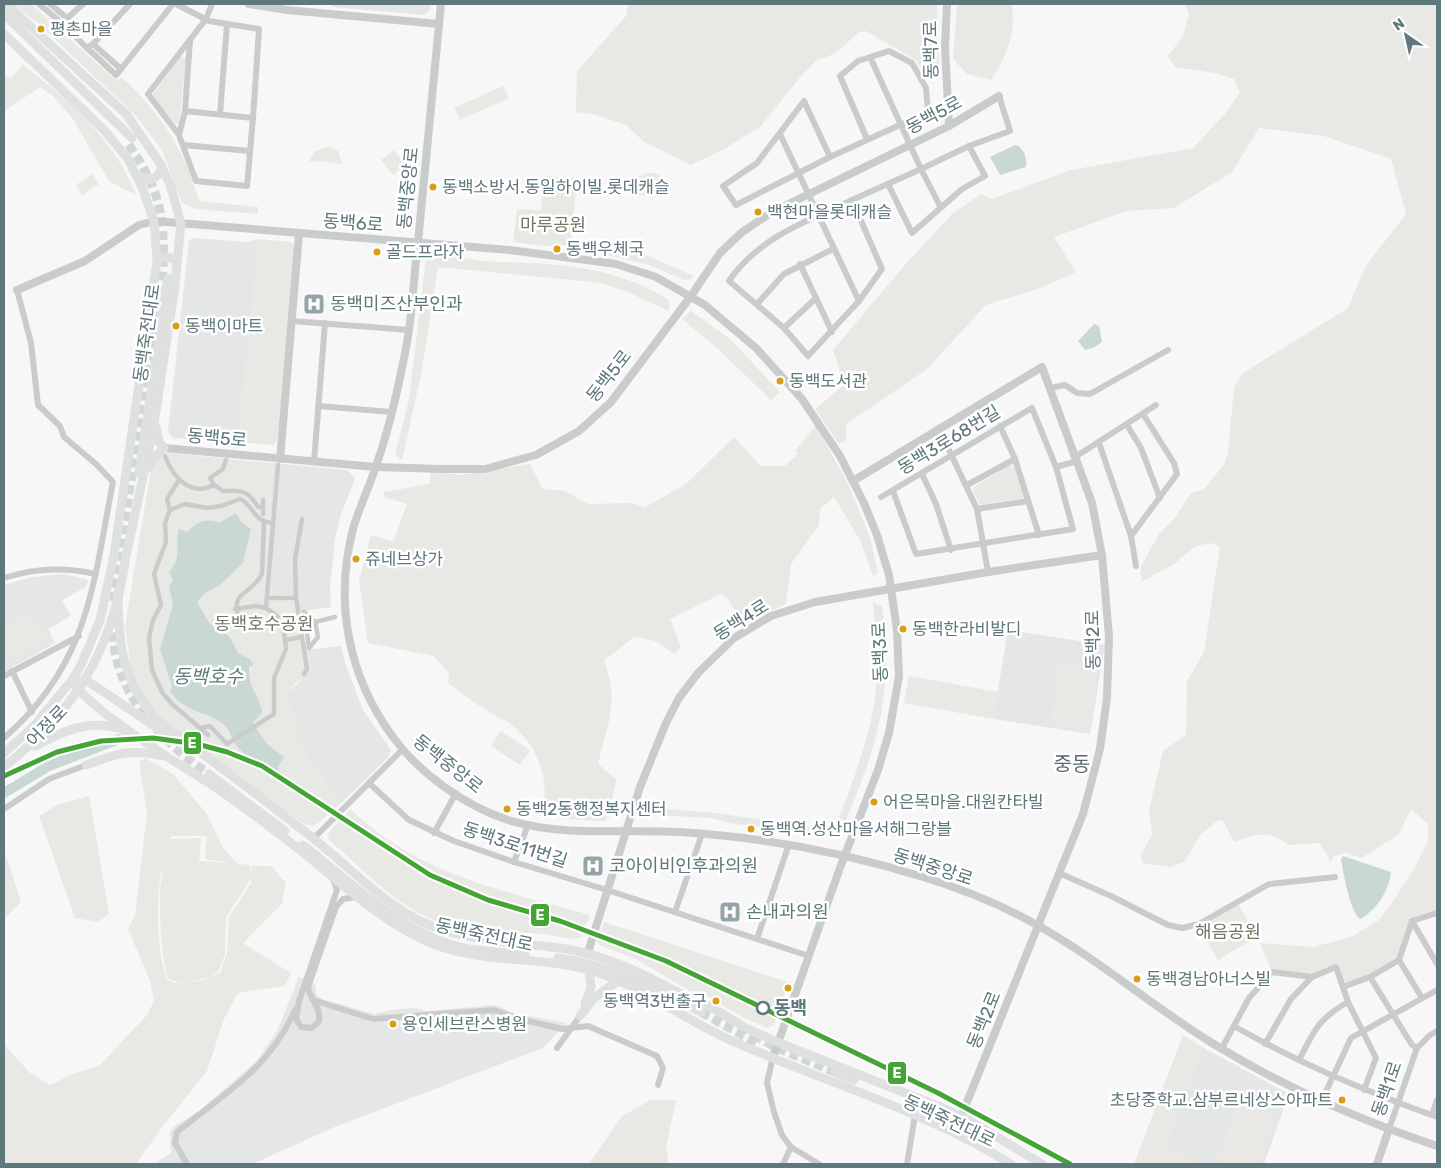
<svg xmlns="http://www.w3.org/2000/svg" width="1441" height="1168" viewBox="0 0 1441 1168" font-family="Rubik,'Noto Sans KR',sans-serif">
  <rect width="100%" height="100%" fill="#f7f7f7"/>
  <g fill="#e5e7e7">
    <polygon points="332,4 431,4 430,10 424,15 332,7"/>
    <polygon points="195,238 247,242 259,239 239,442 173,438 168,432 189,241"/>
    <polygon points="273,463 348,470 355,479 340,517 335,540 330,588 331,607 299,612 265,582"/>
    <polygon points="65,574 88,580 86,587 62,600 71,616 48,629 55,643 4,672 4,585 32,577"/>
    <polygon points="1008,630 1105,645 1090,734 993,719"/>
    <polygon points="341,646 345,663 363,710 391,750 388,758 340,804 294,738 287,692 300,682 304,650"/>
    <polygon points="299,977 315,984 317,995 322,999 375,1014 390,1010 414,1008 427,1011 495,1005 514,1013 567,1023 543,1048 332,1128 253,1164 154,1164 171,1153 170,1133 173,1127 199,1111 256,1062 278,1029"/>
    <polygon points="1202,1047 1289,1094 1264,1164 1205,1164 1164,1150"/>
  </g>
  <g fill="#e8e9e4" fill-rule="evenodd">
    <path d="M12,4H31L112,77L118,80L121,77C160,112 185,150 199,201L258,207V214L195,209L182,203L162,150L136,116L39,24Z"/>
    <polygon points="628,4 937,4 939,64 920,68 916,60 866,31 859,32 836,53 816,61 801,76 760,127 724,149 691,165 644,142 626,125 592,114 576,112 577,71 626,16"/>
    <path d="M957,4H1012C1016,34 1007,55 991,80L967,74L953,59Z"/>
    <path d="M1184,4H1437V913L1412,921L1399,960L1343,987L1336,967L1312,977L1272,972L1260,943L1313,947L1351,937L1378,921L1392,903L1415,867L1428,840V824L1411,809L1399,834L1362,858L1346,853L1334,856L1331,862L1319,843L1288,845C1268,829 1257,834 1234,842L1223,821L1218,820L1201,834L1184,862L1170,867L1142,863L1141,854L1152,835L1149,810L1163,751L1186,735L1187,681L1204,652L1220,547L1211,543L1196,546L1174,564L1141,582V566L1159,534L1175,518L1191,493L1204,489L1224,465L1228,453L1234,387L1243,373L1348,308L1365,267L1406,214L1391,159L1324,136L1259,128L1232,172L1174,208L1127,211L1054,237L1076,272L1040,288L986,305L926,370L846,424V440L839,444L815,409L844,385L833,350L904,266L952,214L981,194L992,199L1071,170L1193,148L1225,114L1240,92L1234,79L1215,73L1175,67L1168,56L1183,36L1189,13Z"/>
    <polygon points="180,57 186,58 179,123 175,124 152,96"/>
    <path d="M23,65C68,99 116,141 136,195L109,181L73,119L54,97L40,87L4,111V75L10,79Z"/>
    <polygon points="503,86 509,98 460,120 454,108"/>
    <polygon points="329,146 338,151 342,164 319,161 309,162 314,152"/>
    <polygon points="394,150 406,165 393,175 381,160"/>
    <path d="M646,173H655L666,179C656,193 647,199 630,193L634,180Z"/>
    <polygon points="92,174 99,184 82,195 76,185"/>
    <polygon points="544,176 577,178 571,240 641,253 694,276 692,279 684,280 649,265 591,251 583,247 571,245 544,246 513,242 517,209 541,210"/>
    <polygon points="259,239 292,242 296,247 277,441 273,445 239,442"/>
    <path d="M435,253C455,255 475,261 496,262C558,263 615,266 669,300V311L632,294L602,283L438,267L422,370L402,460L395,455L409,399L426,258Z"/>
    <polygon points="691,311 730,339 780,392 771,400 717,348 682,319"/>
    <path d="M816,425L849,486L870,538L878,573L873,576L860,540L834,497L820,509L819,525L791,564L786,604L743,625L729,600L721,594L670,619L681,647L674,654L655,641L634,637L604,661C620,702 607,724 598,764L617,780L606,821L564,819L542,814C550,781 539,747 512,725C508,721 501,719 496,716C479,706 463,695 448,683L449,673L434,656L368,643L359,580L371,535L393,542L407,504L384,497V492L429,484L431,472L462,475L530,464L543,489L565,491L588,504L633,503L644,508L687,483L734,437L761,466H785L798,454L795,451Z"/>
    <polygon points="168,453 273,463 265,582 298,602 304,649 308,653 311,668 287,692 300,734 294,738 340,804 315,826 304,824 164,722 143,697 131,669 125,627 151,468 162,455"/>
    <polygon points="1010,465 1014,467 1024,494 1023,498 980,505 973,490 975,486"/>
    <path d="M873,602L882,606C894,697 877,748 841,831L832,838L730,823L711,818L649,815L643,810L644,807L716,813L834,830C850,790 869,741 875,698C879,666 876,634 873,602Z"/>
    <polygon points="30,610 47,640 4,665 4,625"/>
    <polygon points="1059,662 1099,668 1089,729 1050,723"/>
    <polygon points="909,676 998,692 993,719 904,703"/>
    <polygon points="501,731 530,750 520,765 491,746"/>
    <path d="M145,758L173,774L207,814L223,848L238,864L250,865L251,872L252,866H271L286,883L282,904L243,943L291,973L285,986L238,993L224,1019L207,1071L163,1126L136,1164H4V1044L29,1072L50,1085L72,1074L99,1066L147,1015L154,1001L150,981L128,929L135,915L147,813L139,762ZM171,836H207L205,859L231,863L199,861L201,838L170,839ZM162,869C163,875 161,882 160,888C159,906 161,964 169,979C181,986 207,980 218,972L225,954L226,918L251,878V883L229,917L227,953L220,973L200,981L173,983L168,980C156,955 156,896 162,869Z"/>
    <polygon points="89,796 109,914 98,922 75,918 39,816 57,805"/>
    <path d="M350,809C419,875 501,890 590,915L582,937L574,939C557,937 538,932 521,933C477,934 437,928 401,902C375,884 353,860 329,840L328,833Z"/>
    <polygon points="6,855 21,902 4,919 4,856"/>
    <polygon points="1238,904 1257,937 1218,960 1199,927"/>
    <polygon points="604,922 788,982 774,1025 768,1028 744,1018 706,995 690,991 636,959 601,946 597,942"/>
    <polygon points="1183,1035 1202,1047 1165,1149 1205,1164 1134,1164"/>
    <polygon points="1240,1095 1278,1109 1258,1164 1216,1164"/>
    <polygon points="651,1100 676,1100 666,1148 669,1164 589,1164 622,1116"/>
  </g>
  <g fill="#c9d7d5">
    <path d="M1015,145C1024,147 1027,158 1026,167L1000,175L990,157Z"/>
    <polygon points="1094,324 1099,326 1102,342 1093,348 1085,350 1078,341"/>
    <path d="M236,513L241,522L251,529L243,563L220,585L205,593L197,602L210,624L220,628L231,639L238,653L251,660L253,665L249,667C248,688 259,695 262,712L253,723L267,744L284,757L278,767L279,773C263,767 248,760 237,746C231,739 231,730 222,723C205,711 182,711 170,691L172,686L160,649L173,605L169,586L173,581L169,572C183,557 174,544 179,529L188,532C194,523 208,517 219,523Z"/>
    <path d="M1343,856L1391,872C1389,890 1377,910 1360,919C1350,913 1343,871 1341,859Z"/>
  </g>
  <g fill="none" stroke-linecap="round" stroke-linejoin="round">
    <polyline stroke="#c9d7d5" stroke-width="10" points="4,793 49,766 119,739"/>
    <g stroke="#d1d7d8" stroke-width="9" stroke-dasharray="9 4.5" stroke-linecap="butt">
      <path d="M114,601L116,579L163,271C165,215 160,188 126,141"/>
      <path d="M113,619C109,687 156,738 209,774"/>
      <polyline points="701,1012 758,1044"/>
      <polyline points="754,1035 775,1047 835,1072"/>
    </g>
    <g stroke="#cacccc" stroke-width="4.5">
      <path d="M165,456C173,477 190,497 214,485L210,478L223,469L226,460"/>
      <path d="M214,485L223,491C241,490 248,490 258,507H262"/>
      <polyline points="263,500 263,514"/>
      <polyline points="170,510 167,499 179,480"/>
      <polyline points="267,598 296,598 295,559 302,519"/>
      <polyline points="296,598 307,669 304,674"/>
      <polyline points="266,608 278,465"/>
      <polyline points="304,612 315,622 318,637 309,648"/>
      <polyline points="304,612 309,648"/>
      <polyline points="315,622 335,617"/>
      <path d="M238,628L241,626C228,587 248,600 262,574L264,523"/>
      <polyline points="286,640 301,637"/>
      <polyline points="201,728 210,726 227,744 274,714 274,678 286,649 283,625 276,615 266,608 256,606 235,609"/>
      <path d="M208,735L172,704L162,692L152,670L149,638L153,620L161,605L154,574L166,542L165,523L170,510L185,504L207,508L221,506L240,499C254,505 252,521 272,523"/>
    </g>
    <g stroke="#cacccc" stroke-width="6">
      <polyline points="39,4 62,23 83,4"/>
      <polyline points="50,4 67,18"/>
      <polyline points="130,4 93,44 121,69 173,4"/>
      <polyline points="176,4 209,21 259,29 253,118"/>
      <polyline points="62,23 87,48 90,46"/>
      <polyline points="87,48 116,75 121,69"/>
      <polygon points="804,101 830,157 736,205 723,186 757,163"/>
      <polyline points="185,111 190,40"/>
      <polyline points="220,114 227,24"/>
      <polyline points="780,134 859,301 882,269 852,200 921,169 870,57"/>
      <polyline points="179,135 185,111 253,118 247,186 196,181 179,135 148,94 206,19 212,4"/>
      <polyline points="183,145 250,151"/>
      <polyline points="969,146 1010,131 999,96"/>
      <polyline points="830,157 928,112 926,88 912,63 889,51 858,61 840,76 867,139"/>
      <polyline points="888,184 912,233 962,189 985,176 969,146 921,169 940,206"/>
      <path d="M852,200C807,221 758,238 729,281L784,328L808,356L859,301"/>
      <polyline points="800,264 832,332"/>
      <polyline points="758,303 784,274 833,249"/>
      <polyline points="292,321 409,330"/>
      <polyline points="784,328 816,298"/>
      <polyline points="1050,388 1065,385 1077,393 1090,394 1168,350"/>
      <polyline points="318,406 392,412"/>
      <polyline points="1127,425 1141,448 1160,498"/>
      <polyline points="1000,426 1015,459 1039,535"/>
      <polyline points="939,429 977,509 988,572"/>
      <polyline points="1099,443 1131,536 1136,566"/>
      <polyline points="1075,457 1156,405"/>
      <polyline points="314,462 325,323"/>
      <polyline points="1056,467 1077,461"/>
      <polyline points="922,474 936,504 951,550"/>
      <polyline points="967,485 1015,459"/>
      <polyline points="881,497 1032,408 1056,467 1073,529 916,554 893,491"/>
      <polyline points="977,509 1028,501"/>
      <polyline points="1131,536 1177,474 1174,463 1143,414"/>
      <path d="M4,578C34,568 65,567 96,574"/>
      <polyline points="12,671 32,712"/>
      <polyline points="4,676 79,636"/>
      <path d="M4,738C89,664 93,585 113,482L96,464L64,437L60,426L38,405L31,343L17,290"/>
      <polyline points="369,783 409,820 454,841 514,862 607,890 809,956"/>
      <polyline points="4,809 49,779 86,765"/>
      <polyline points="434,833 456,793"/>
      <polyline points="314,838 402,750"/>
      <polyline points="514,862 528,825"/>
      <polyline points="1059,873 1111,896 1168,925 1182,928 1199,924 1269,884 1335,877"/>
      <path d="M333,879L337,890L299,1001L296,1019L301,1027L312,1028L319,1021C321,1006 310,1000 308,987L336,907L343,899L356,897"/>
      <polyline points="675,912 702,834"/>
      <polyline points="1412,921 1437,964"/>
      <polyline points="757,939 789,844"/>
      <polyline points="1399,960 1422,998"/>
      <polyline points="1370,977 1412,1045 1417,1048"/>
      <polyline points="1343,987 1370,977 1399,960 1412,921 1437,913"/>
      <polyline points="313,1000 373,1019 494,1010 520,1019 562,1029 588,1026 657,1056 663,1068 658,1085"/>
      <path d="M1234,1026C1298,1063 1367,1092 1437,1117"/>
      <polyline points="1265,1044 1291,999 1312,977"/>
      <polyline points="557,1048 580,1016"/>
      <polyline points="1222,1048 1249,998 1272,972 1312,977 1336,967 1348,1002 1376,1058 1364,1090"/>
      <polyline points="773,1057 767,1083 774,1112 782,1135 791,1147 819,1164"/>
      <path d="M1299,1060C1314,1031 1318,1019 1348,1002"/>
      <polyline points="1322,1100 1351,1038 1437,990"/>
      <polyline points="1432,1115 1437,1100"/>
      <polyline points="1389,1129 1417,1048 1430,1035 1437,1031"/>
      <path d="M187,1164L175,1143L177,1132C224,1094 270,1068 295,1010"/>
      <polyline points="783,1164 791,1147"/>
      <polyline points="907,1164 915,1115"/>
    </g>
    <g stroke="#cacccc" stroke-width="8">
      <polyline points="249,4 287,10 439,24"/>
      <path d="M441,4C434,83 426,162 418,242C414,273 413,305 408,337C400,381 391,424 376,466C369,488 359,508 353,529C334,602 348,676 393,737C419,773 465,806 508,820C563,837 623,829 679,832C762,837 843,852 923,877C962,889 1002,905 1037,925C1098,959 1152,1006 1212,1043C1282,1086 1359,1120 1437,1146"/>
      <polyline points="947,4 945,47 949,126"/>
      <polyline points="17,290 85,261 139,225 154,221 510,250 616,264 656,277 705,305 756,348 802,399 840,456 864,503 877,535 889,575 897,630 899,676 889,733 878,770 841,865 773,1057"/>
      <polyline points="164,448 376,467 442,469 485,469 536,455 579,431 611,402 691,296 720,253 741,233 772,212 949,126 999,96"/>
      <polyline points="280,459 299,234"/>
      <polyline points="853,481 1042,367 1092,503 1102,555 1109,636 1107,698 1100,749 1083,814 961,1117"/>
      <polyline points="589,949 640,787 666,723 679,698 698,673 734,638 771,616 815,602 988,572 1102,555"/>
      <polyline points="1377,1164 1389,1129"/>
    </g>
    <g stroke="#dfe0e0" stroke-width="9">
      <polyline points="6,4 127,115 161,165 171,187 181,224 174,293 153,430 124,566"/>
      <polyline points="4,14 132,138"/>
      <polyline points="4,34 104,130 128,159 142,187 154,221 157,261 114,555 100,620 81,665 72,680 34,726 4,753"/>
      <path d="M136,175L150,180C158,176 161,174 161,165"/>
      <path d="M157,261C163,256 166,256 174,259L177,264"/>
      <polyline points="150,467 152,460 164,448 159,442 156,427"/>
      <polyline points="139,473 168,278"/>
      <path d="M118,592C118,643 122,681 157,720C209,759 263,798 314,839C351,868 385,906 429,925C473,943 520,942 566,949C616,957 662,984 706,1007"/>
      <path d="M72,680C86,708 179,764 209,783C240,804 271,827 300,850C340,882 376,917 422,939C476,966 539,954 596,972C644,988 684,1019 730,1040C824,1082 924,1110 1011,1164"/>
      <polyline points="82,680 86,680 190,750"/>
      <path d="M35,746C67,729 91,718 127,731"/>
      <path d="M86,765C116,754 130,748 163,756"/>
      <path d="M4,767C75,710 111,654 125,562"/>
      <polyline points="209,774 285,831"/>
      <path d="M303,845C351,882 400,932 460,947C481,952 504,952 525,954"/>
      <path d="M558,958C610,965 655,988 701,1012"/>
      <polyline points="703,1002 744,1027 777,1042 943,1108 972,1122 1042,1164"/>
      <polyline points="585,1004 591,987 589,970"/>
      <polyline points="580,1016 594,998 619,980"/>
      <polyline points="835,1072 854,1080"/>
      <polyline points="947,1117 987,1138"/>
    </g>
    <g stroke="#fff" stroke-width="9">
      <polyline id="rail-1" points="4,776 57,752 101,741 153,738 197,744 227,752 262,766 430,875 488,900 560,921 666,961 938,1093 1070,1164"/>
    </g>
    <use href="#rail-1" stroke="#44a436" stroke-width="5"/>
  </g>
  <defs>
    <g id="hospital-square" transform="scale(1.125)"><rect x="-9" y="-9" width="18" height="18" rx="4" fill="#94a4a7" stroke="#fff"/><path d="M-5-5h3v3.5h4V-5h3V5h-3V1.5h-4V5h-3Z" fill="#fff"/></g>
  </defs>
  <g fill-rule="evenodd">
    <use href="#hospital-square" x="314" y="304"/>
    <use href="#hospital-square" x="593" y="866"/>
    <use href="#hospital-square" x="730" y="912"/>
  </g>
  <g fill="#d89d19" stroke="#fff" stroke-width="2">
    <circle cx="41" cy="29" r="4.5"/>
    <circle cx="433" cy="187" r="4.5"/>
    <circle cx="758" cy="212" r="4.5"/>
    <circle cx="557" cy="249" r="4.5"/>
    <circle cx="377" cy="252" r="4.5"/>
    <circle cx="176" cy="326" r="4.5"/>
    <circle cx="780" cy="381" r="4.5"/>
    <circle cx="356" cy="559" r="4.5"/>
    <circle cx="903" cy="629" r="4.5"/>
    <circle cx="874" cy="802" r="4.5"/>
    <circle cx="507" cy="809" r="4.5"/>
    <circle cx="751" cy="829" r="4.5"/>
    <circle cx="1137" cy="979" r="4.5"/>
    <circle cx="788" cy="988" r="4.5"/>
    <circle cx="716" cy="1001" r="4.5"/>
    <circle cx="393" cy="1024" r="4.5"/>
    <circle cx="1342" cy="1100" r="4.5"/>
  </g>
  <circle fill="#fff" stroke="#5e787c" stroke-width="2.5" cx="763" cy="1008" r="6"/>
  <g text-anchor="middle" dominant-baseline="central" stroke-width="5" stroke-linejoin="round" paint-order="stroke">
    <g font-size="17" fill="#5e787c" stroke="#fff" text-anchor="start">
      <text x="50" y="29">평촌마을</text>
      <text x="442" y="187">동백소방서.동일하이빌.롯데캐슬</text>
      <text x="767" y="212">백현마을롯데캐슬</text>
      <text x="566" y="249">동백우체국</text>
      <text x="386" y="252">골드프라자</text>
      <text x="185" y="326">동백이마트</text>
      <text x="789" y="381">동백도서관</text>
      <text x="365" y="559">쥬네브상가</text>
      <text x="912" y="629">동백한라비발디</text>
      <text x="883" y="802">어은목마을.대원칸타빌</text>
      <text x="516" y="809">동백2동행정복지센터</text>
      <text x="760" y="829">동백역.성산마을서해그랑블</text>
      <text x="1146" y="979">동백경남아너스빌</text>
      <text x="707" y="1001" text-anchor="end">동백역3번출구</text>
      <text x="402" y="1024">용인세브란스병원</text>
      <text x="1333" y="1100" text-anchor="end">초당중학교.삼부르네상스아파트</text>
    </g>
    <g font-size="18" fill="#5e787c" stroke="#fff">
      <text transform="translate(931 50) rotate(-91)">동백7로</text>
      <text transform="translate(934 115) rotate(-28)">동백5로</text>
      <text transform="translate(408 188) rotate(-84)">동백중앙로</text>
      <text transform="translate(353 223) rotate(4)">동백6로</text>
      <text transform="translate(147 333) rotate(-82)">동백죽전대로</text>
      <text transform="translate(609 376) rotate(-52)">동백5로</text>
      <text transform="translate(217 438) rotate(5)">동백5로</text>
      <text transform="translate(949 440) rotate(-31)">동백3로68번길</text>
      <text transform="translate(741 620) rotate(-32)">동백4로</text>
      <text transform="translate(1093 640) rotate(-91)">동백2로</text>
      <text transform="translate(880 652) rotate(-92)">동백3로</text>
      <text transform="translate(47 726) rotate(-46)">어정로</text>
      <text transform="translate(448 764) rotate(38)">동백중앙로</text>
      <text transform="translate(515 845) rotate(18)">동백3로11번길</text>
      <text transform="translate(933 867) rotate(18)">동백중앙로</text>
      <text transform="translate(484 935) rotate(12)">동백죽전대로</text>
      <text transform="translate(984 1020) rotate(-68)">동백2로</text>
      <text transform="translate(1387 1089) rotate(-71)">동백1로</text>
      <text transform="translate(949 1121) rotate(25)">동백죽전대로</text>
    </g>
    <g font-size="18" fill="#6e7a62" stroke="#fff">
      <text x="553" y="225">마루공원</text>
      <text x="264" y="624">동백호수공원</text>
      <text x="1228" y="932">해음공원</text>
    </g>
    <g font-size="18" fill="#5e787c" stroke="#fff" text-anchor="start">
      <text x="330" y="304">동백미즈산부인과</text>
      <text x="609" y="866">코아이비인후과의원</text>
      <text x="746" y="912">손내과의원</text>
    </g>
    <g font-size="18" font-weight="bold" fill="#5e787c" stroke="#fff" text-anchor="start">
      <text x="774" y="1008">동백</text>
    </g>
    <g font-size="19" font-style="italic" fill="#5e7c7a" stroke="#fff">
      <text x="208" y="676">동백호수</text>
    </g>
    <g font-size="20" fill="#556a6d" stroke="#fff">
      <text x="1072" y="764">중동</text>
    </g>
  </g>
  <g stroke="#fff" stroke-width="2">
    <rect x="183" y="731" width="19" height="24" rx="5" fill="#44a436"/>
    <rect x="530" y="903" width="20" height="24" rx="5" fill="#44a436"/>
    <rect x="887" y="1061" width="20" height="24" rx="5" fill="#44a436"/>
  </g>
  <g font-size="14" text-anchor="middle" font-weight="bold" fill="#fff">
    <text x="192" y="748">E</text>
    <text x="540" y="920">E</text>
    <text x="897" y="1078">E</text>
  </g>
  <rect width="1441" height="1168" fill="none" stroke="#5e787c" stroke-width="10"/>
  <g transform="translate(1406 35) rotate(326)" stroke="#ffffff" stroke-width="4" paint-order="stroke">
  <path d="M0-4L9 19L0 12L-9 19Z" fill="#5e787c"/>
  <text y="-8" font-size="14" font-weight="bold" text-anchor="middle" fill="#5e787c">N</text>
  </g>
</svg>
